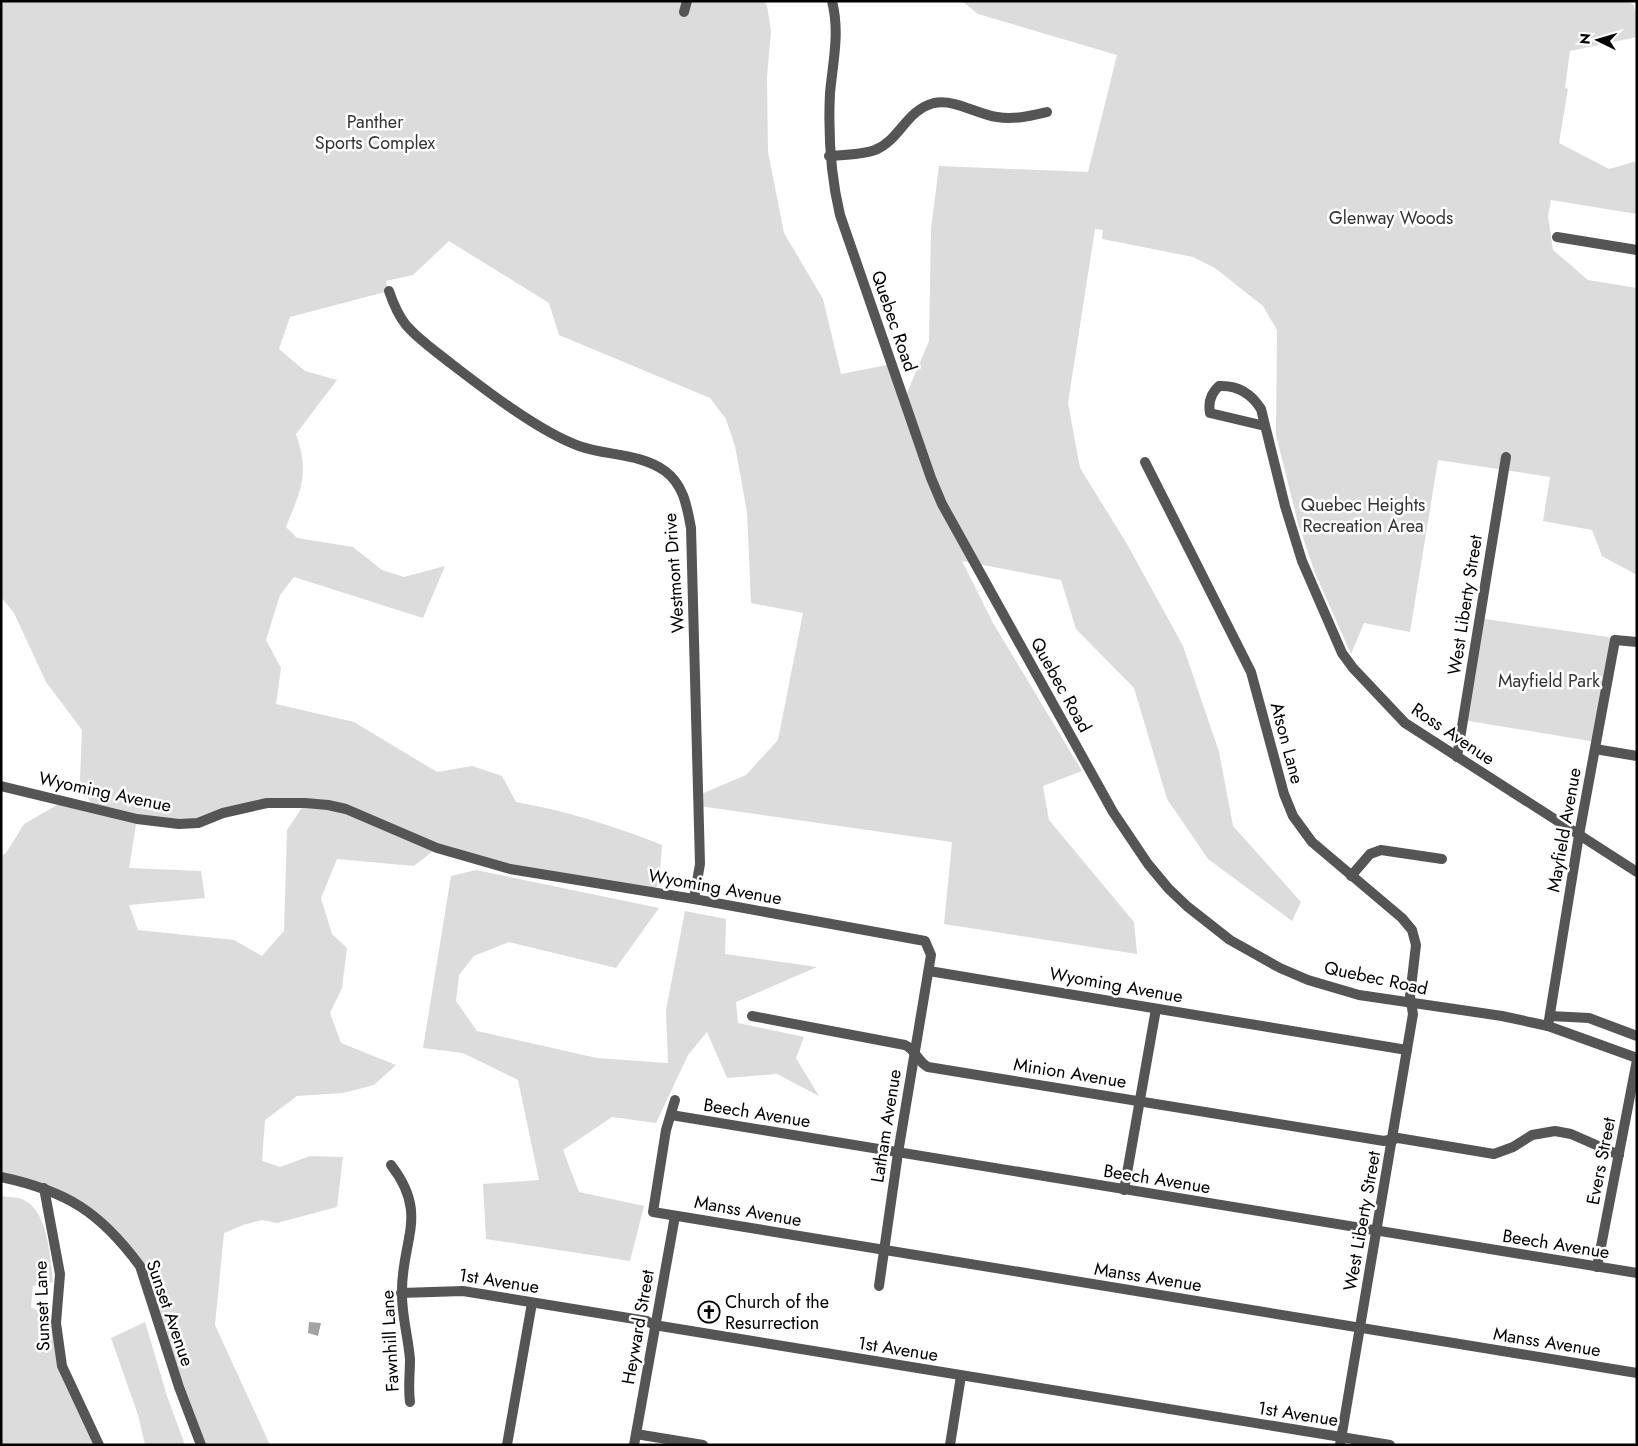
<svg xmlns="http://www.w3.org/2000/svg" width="1638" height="1446" viewBox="0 0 1638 1446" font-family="Jost,sans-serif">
  <rect width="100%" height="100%" fill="#fff"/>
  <g fill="#dcdcdc" fill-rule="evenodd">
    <path d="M4,1H764L767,6L771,31L767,77L768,152L784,233L823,299L841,374L892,364L904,400L929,341L931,229L939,166L1088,172L1117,55L978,14L962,1H1624L1633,4L1637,15V37L1570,51L1565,88L1568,89L1559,143L1609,169L1637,161V214L1551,200L1548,216L1553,250L1588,280L1637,288V575L1602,556L1592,530L1543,521L1550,477L1438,460L1410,632L1364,623L1351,654L1315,573L1298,523L1276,435L1277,330L1263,306L1215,268L1193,257L1102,239L1103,230L1095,229L1068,403L1080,468L1127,544L1183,646L1219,752L1233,826L1301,902L1292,921L1208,859L1167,799L1134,688L1076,629L1061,580L962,561L993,623L1082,771L1043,786L1049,820L1134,922L1137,954L944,924L952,842L699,806V795L746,775L778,740L803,613L751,603L747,512L735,446L726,419L710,398L559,335L549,303L449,241L413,275L386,281L389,291L290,317L279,349L305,371L337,380L296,434C310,475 301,489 286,527L297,538L353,547L382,570L404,577L445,566L423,618L294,577L280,595L266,640L281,668L276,704L354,722L437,772L472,766L502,776L516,802C567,811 614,826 662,845L659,885L648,892L510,869L437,848L414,866L337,859L321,898L332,934L347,948L342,988L330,1013L341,1043L396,1065L374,1085L343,1093L297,1096L265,1120L262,1161L280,1167L310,1156L343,1157L337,1207L277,1223L262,1220L243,1225L224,1233L215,1325L270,1445H206L140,1266L96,1215L1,1177V856L6,853L24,824L64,801L93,808L80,780L82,730L46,682L14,613L1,597V7ZM286,802L305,803L287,830L284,931L262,956L234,940L138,930L129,905L205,898L201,871L129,868L137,819L179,824Z"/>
    <polygon points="1478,618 1608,637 1615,640 1596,742 1463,720"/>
    <polygon points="476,870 659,908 616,968 509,942 474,956 459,975 456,1001 477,1031 597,1058 668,1063 666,1010 685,911 726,919 725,954 817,967 736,1002 738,1023 804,1037 796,1058 819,1096 777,1074 727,1078 707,1032 688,1055 656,1123 612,1117 563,1150 579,1192 644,1206 630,1261 486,1239 483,1184 539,1180 518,1080 463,1053 423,1048 451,876"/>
    <path d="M1,1196C8,1197 18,1197 24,1200C49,1212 50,1260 53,1282L33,1286L31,1307L51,1318L62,1366L99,1445H1Z"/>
    <polygon points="145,1322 167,1396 185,1445 145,1445 138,1415 111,1338"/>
  </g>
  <polygon fill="#a3a3a3" points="309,1322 321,1323 318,1336 308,1333"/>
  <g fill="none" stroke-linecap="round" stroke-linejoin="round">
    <g stroke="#555" stroke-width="10">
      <path d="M832,1C840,33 833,61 830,93C828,135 830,173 840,215L931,478L942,504L1113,812L1148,864L1168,888L1188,907L1230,940L1280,968L1308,980L1359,995L1502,1016L1548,1026L1637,1058"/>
      <polyline points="684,12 687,1"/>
      <path d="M829,156C843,155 861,155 875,150C900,140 906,110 934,103C956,99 976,114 997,117C1014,120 1030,116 1047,112"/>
      <polyline points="1557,237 1637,250"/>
      <path d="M389,291C393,303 398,315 406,325C418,339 434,350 449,362C484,389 538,431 579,446C607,456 640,453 665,471C684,485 687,507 691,528L700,864L694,899"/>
      <path d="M1265,426L1210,413C1208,402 1211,393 1219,386C1238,385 1251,393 1261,409L1285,506L1302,561L1342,653L1353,668L1405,723L1637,872"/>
      <polyline points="1145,462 1251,672 1284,794 1293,816 1312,842 1402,918 1412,930 1416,945 1410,996 1413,1014 1340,1445"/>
      <polyline points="1595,749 1637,756"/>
      <polyline points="1457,757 1506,457"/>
      <polyline points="1,786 137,819 179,824 198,823 223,813 267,803 305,803 328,805 346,809 437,848 510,869 694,899 925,941 931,955 898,1153 879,1286"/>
      <polyline points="1351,876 1370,854 1381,850 1442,859"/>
      <polyline points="929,971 1407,1050"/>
      <path d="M752,1016L905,1045C916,1050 917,1061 928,1067L1384,1141L1398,1138L1494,1154L1513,1147L1532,1135L1555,1131L1571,1134L1619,1155"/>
      <polyline points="1550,1016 1589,1018 1637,1036"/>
      <polyline points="1548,1026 1579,835 1615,640 1637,642"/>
      <polyline points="675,1100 666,1130 653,1212 1637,1373"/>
      <polyline points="671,1115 1637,1273"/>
      <path d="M391,1165C429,1214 402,1239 402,1290C401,1313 408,1336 410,1359C410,1374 408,1387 410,1402"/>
      <path d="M1,1177C67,1191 100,1212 140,1266L179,1387L201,1445"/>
      <polyline points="44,1188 60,1274 56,1323 62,1366 99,1445"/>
      <polyline points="1124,1190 1156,1009"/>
      <polyline points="1597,1267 1637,1060"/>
      <polyline points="401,1293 463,1291 647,1321 654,1325 1390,1445"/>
      <polyline points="636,1434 703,1445"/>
      <polyline points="507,1445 532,1303"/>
      <polyline points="634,1445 675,1216"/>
      <polyline points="950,1445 961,1376"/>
    </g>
  </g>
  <defs>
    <g id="church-ring" transform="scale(1.125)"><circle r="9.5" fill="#fff" stroke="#000" stroke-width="1.5"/><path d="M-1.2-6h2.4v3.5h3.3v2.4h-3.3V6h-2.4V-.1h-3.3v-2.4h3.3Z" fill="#000"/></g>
  </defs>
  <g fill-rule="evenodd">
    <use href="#church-ring" x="709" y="1312"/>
  </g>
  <g text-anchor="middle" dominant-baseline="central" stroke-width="5" stroke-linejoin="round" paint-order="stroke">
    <g font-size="18" fill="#333" stroke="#fff">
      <text x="375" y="122">Panther<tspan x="375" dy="21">Sports Complex</tspan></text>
      <text x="1391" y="218">Glenway Woods</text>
      <text x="1363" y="505">Quebec Heights<tspan x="1363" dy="21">Recreation Area</tspan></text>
      <text x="1549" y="681">Mayfield Park</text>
    </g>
    <g font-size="18" fill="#000" stroke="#fff">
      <text transform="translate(894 321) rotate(71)">Quebec Road</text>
      <text transform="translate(674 573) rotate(-94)">Westmont Drive</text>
      <text transform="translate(1465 605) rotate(-81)">West Liberty Street</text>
      <text transform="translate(1061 685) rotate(61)">Quebec Road</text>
      <text transform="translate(1453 734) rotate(34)">Ross Avenue</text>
      <text transform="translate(1287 743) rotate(75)">Atson Lane</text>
      <text transform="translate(105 792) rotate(12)">Wyoming Avenue</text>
      <text transform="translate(1564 830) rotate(-80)">Mayfield Avenue</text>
      <text transform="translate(715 887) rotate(10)">Wyoming Avenue</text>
      <text transform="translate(1376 978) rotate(12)">Quebec Road</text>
      <text transform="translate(1116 985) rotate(10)">Wyoming Avenue</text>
      <text transform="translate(1070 1073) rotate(9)">Minion Avenue</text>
      <text transform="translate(757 1113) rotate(9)">Beech Avenue</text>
      <text transform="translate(886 1126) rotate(-81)">Latham Avenue</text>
      <text transform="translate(1601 1161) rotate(-79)">Evers Street</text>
      <text transform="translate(1157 1179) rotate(9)">Beech Avenue</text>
      <text transform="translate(748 1211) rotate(10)">Manss Avenue</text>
      <text transform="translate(1362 1221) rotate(-80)">West Liberty Street</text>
      <text transform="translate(1556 1244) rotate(9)">Beech Avenue</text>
      <text transform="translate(1148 1277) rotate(9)">Manss Avenue</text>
      <text transform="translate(499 1281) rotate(9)">1st Avenue</text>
      <text transform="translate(42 1306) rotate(-92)">Sunset Lane</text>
      <text transform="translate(170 1313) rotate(71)">Sunset Avenue</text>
      <text transform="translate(638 1327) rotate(-80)">Heyward Street</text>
      <text transform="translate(390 1341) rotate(-93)">Fawnhill Lane</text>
      <text transform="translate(1547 1342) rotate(9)">Manss Avenue</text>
      <text transform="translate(898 1349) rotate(9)">1st Avenue</text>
      <text transform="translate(1298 1414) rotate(9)">1st Avenue</text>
    </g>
    <g font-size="18" fill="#000" stroke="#fff" text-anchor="start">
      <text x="725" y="1302">Church of the<tspan x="725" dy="21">Resurrection</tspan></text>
    </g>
  </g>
  <rect width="1638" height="1446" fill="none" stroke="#000000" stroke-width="5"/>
  <g transform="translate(1598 40) rotate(275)" stroke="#ffffff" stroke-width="4" paint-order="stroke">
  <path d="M0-4L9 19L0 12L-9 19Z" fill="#000000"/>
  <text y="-8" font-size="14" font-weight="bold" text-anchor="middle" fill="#000000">N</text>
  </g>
</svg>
